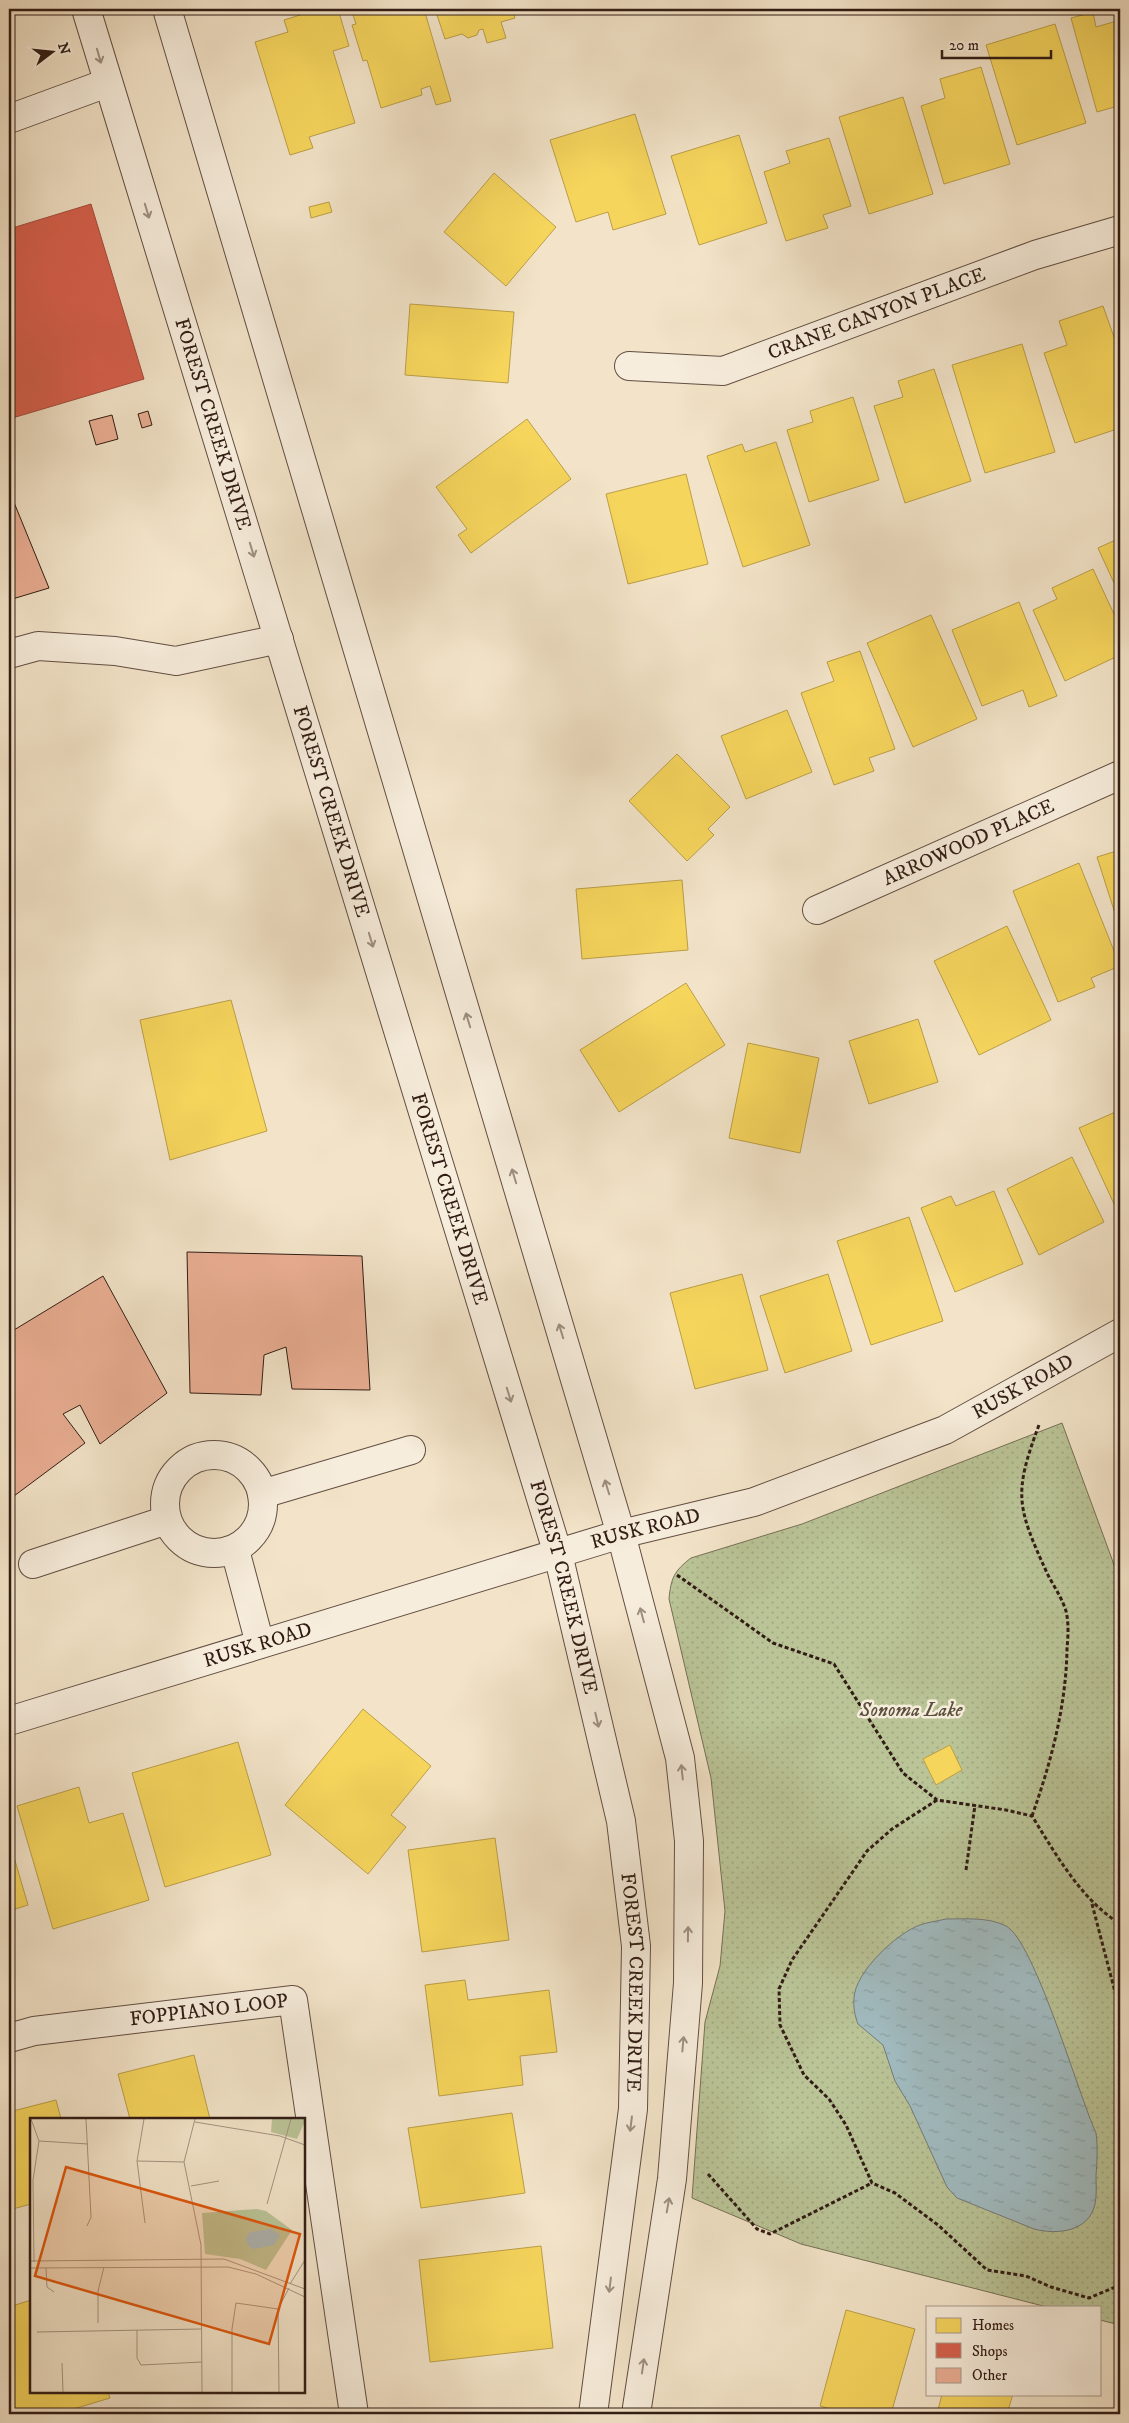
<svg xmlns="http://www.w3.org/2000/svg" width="1129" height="2423" viewBox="0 0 1129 2423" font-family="'IM FELL DW Pica',serif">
  <defs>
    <pattern id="grass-dots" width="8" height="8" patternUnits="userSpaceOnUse" patternTransform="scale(1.25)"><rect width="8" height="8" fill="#bac497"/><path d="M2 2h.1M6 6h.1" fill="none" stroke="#a0a881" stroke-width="1.8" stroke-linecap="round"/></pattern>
    <pattern id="water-ripples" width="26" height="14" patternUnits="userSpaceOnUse" patternTransform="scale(1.25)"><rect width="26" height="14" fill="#a1bcc1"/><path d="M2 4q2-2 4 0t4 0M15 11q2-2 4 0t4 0" fill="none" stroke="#8ba1a5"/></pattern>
  </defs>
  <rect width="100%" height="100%" fill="#f3e4c9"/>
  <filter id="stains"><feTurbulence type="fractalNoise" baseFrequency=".004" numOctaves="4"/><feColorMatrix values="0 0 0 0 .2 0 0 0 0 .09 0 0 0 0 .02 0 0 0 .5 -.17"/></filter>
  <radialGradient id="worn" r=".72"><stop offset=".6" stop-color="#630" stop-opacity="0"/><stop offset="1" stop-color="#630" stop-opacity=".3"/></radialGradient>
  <path fill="url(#grass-dots)" stroke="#767056" d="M1062,1423L1120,1581V2325L1100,2320V2307H1047L801,2244L692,2198L705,2022L720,1966L725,1911L711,1778L669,1599C671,1578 674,1571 691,1558L802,1524Z"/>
  <path fill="url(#water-ripples)" stroke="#747c7c" d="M946,1919C966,1919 989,1917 1006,1926C1034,1940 1079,2096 1096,2133C1098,2148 1097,2162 1096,2176C1096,2185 1097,2195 1095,2204C1089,2232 1057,2235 1034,2229L957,2198L947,2187L910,2106L895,2081L883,2045L858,2024C855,2017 853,2006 854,1998C855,1972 897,1933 920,1925C928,1922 938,1921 946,1919Z"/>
  <g fill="#f6d55c" stroke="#bb9e47">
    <polygon points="319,9 321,11 338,9 349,46 333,51 355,123 309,137 313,148 290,155 255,42 288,32 284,20"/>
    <polygon points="351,9 424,9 451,101 436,105 430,86 421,89 422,95 381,108 367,60 363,61 352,25 356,24"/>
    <polygon points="435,9 512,9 515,18 501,22 506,38 487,43 483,29 479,30 477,35 468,38 462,34 445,39"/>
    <polygon points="1093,12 1096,27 1120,20 1120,114 1118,106 1097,112 1071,18"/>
    <polygon points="1055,24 1086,123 1017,145 986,45"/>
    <polygon points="981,67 1010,164 944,184 921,106 945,98 940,79"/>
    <polygon points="903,97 933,194 869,214 839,117"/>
    <polygon points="635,114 666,214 613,230 608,212 576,222 550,140"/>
    <polygon points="739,135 767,223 699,245 671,156"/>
    <polygon points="829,138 851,206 823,215 828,228 786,241 764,172 790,163 786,151"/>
    <polygon points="494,173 556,227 506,286 444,232"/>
    <polygon points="329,202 332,212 311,218 309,207"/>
    <polygon points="410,304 514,312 508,383 405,375"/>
    <polygon points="1103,306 1120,354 1120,428 1075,443 1044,353 1067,345 1059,321"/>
    <polygon points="1022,344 1055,452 985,473 952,365"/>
    <polygon points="934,369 971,481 905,503 874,406 903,397 898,381"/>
    <polygon points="853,397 879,480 809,502 787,430 813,422 810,411"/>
    <polygon points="527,419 571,479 471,553 458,535 467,529 436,487"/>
    <polygon points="776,442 810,545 743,567 707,456 742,444 745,452"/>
    <polygon points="686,474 708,564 628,584 606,494"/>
    <polygon points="1120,538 1120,596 1098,548"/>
    <polygon points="1093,569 1120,627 1120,655 1065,681 1033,610 1057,599 1052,588"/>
    <polygon points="1019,602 1057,696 1029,707 1023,690 982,706 952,630"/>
    <polygon points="931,615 977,719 913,747 867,643"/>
    <polygon points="860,651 895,749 869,758 874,771 834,785 801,693 834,681 827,662"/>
    <polygon points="787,710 812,772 746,799 721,736"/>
    <polygon points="677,754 730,807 708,829 714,835 687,861 629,801"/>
    <polygon points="1120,850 1120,929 1097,857"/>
    <polygon points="1079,863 1120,966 1091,978 1095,987 1058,1002 1013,891"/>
    <polygon points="682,880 688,950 582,959 576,889"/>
    <polygon points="1007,926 1051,1020 979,1055 934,961"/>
    <polygon points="686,983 725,1045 619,1112 580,1050"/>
    <polygon points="231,1000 267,1131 170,1160 140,1020"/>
    <polygon points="918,1019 938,1082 869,1104 849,1041"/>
    <polygon points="748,1043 819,1058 800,1153 729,1138"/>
    <polygon points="1120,1110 1120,1217 1079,1128"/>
    <polygon points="1072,1157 1104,1222 1039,1255 1007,1189"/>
    <polygon points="994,1191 1023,1264 955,1292 921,1208 951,1196 956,1206"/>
    <polygon points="909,1217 943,1321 871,1345 837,1241"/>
    <polygon points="742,1274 768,1370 695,1389 670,1293"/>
    <polygon points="828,1274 852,1351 785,1373 760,1296"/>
    <polygon points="363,1709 431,1766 391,1815 406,1827 368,1874 285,1805"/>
    <polygon points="238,1742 271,1855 165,1887 132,1773"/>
    <polygon points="950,1745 962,1770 936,1785 923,1759"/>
    <polygon points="79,1787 89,1823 123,1813 149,1900 53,1929 17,1806"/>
    <polygon points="495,1838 509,1940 422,1952 408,1850"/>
    <polygon points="9,1840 28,1905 9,1911"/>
    <polygon points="465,1980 468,2000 549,1990 557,2052 520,2056 523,2085 439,2096 425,1985"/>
    <polygon points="194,2055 210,2119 130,2119 118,2074"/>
    <polygon points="56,2100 61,2119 31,2119 31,2204 9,2210 9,2112"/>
    <polygon points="512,2113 525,2193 421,2208 408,2128"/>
    <polygon points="541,2246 553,2348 430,2362 419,2260"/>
    <polygon points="31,2300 31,2392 108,2392 110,2398 57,2414 9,2414 9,2307"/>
    <polygon points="846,2310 915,2329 891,2414 849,2414 820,2406"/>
    <polygon points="942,2394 1013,2394 1007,2414 937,2414"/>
  </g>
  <polygon fill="#d6604d" stroke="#a44c3c" points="91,204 144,379 9,419 9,229"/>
  <g fill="#eaae93" stroke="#311c15">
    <polygon points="148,411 152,425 142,428 138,414"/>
    <polygon points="112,415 118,439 96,445 89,421"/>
    <polygon points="13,500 49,588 9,600 9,501"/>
    <polygon points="187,1252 362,1256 370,1390 292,1389 286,1347 264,1355 261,1395 190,1393"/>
    <polygon points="103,1276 167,1393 100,1444 80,1405 63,1414 85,1443 10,1499 9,1333"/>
  </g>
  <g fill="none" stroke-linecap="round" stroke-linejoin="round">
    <g stroke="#624e42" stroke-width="30">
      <g id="minor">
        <path id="s1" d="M86,9L558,1554L621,1821L636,1946L633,2109L593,2414"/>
        <polyline points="167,9 621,1534 680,1758 689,1841 688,1983 672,2179 636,2414"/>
        <polyline points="9,119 107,83"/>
        <path id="s2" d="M629,366L723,371L1035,255L1120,230"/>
        <polyline points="9,654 38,646 115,651 176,661 279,639"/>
        <path id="s3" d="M817,910L1120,775"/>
        <circle cx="214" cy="1504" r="49"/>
        <polyline points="262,1494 411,1450"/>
        <polyline points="235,1550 260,1644"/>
        <polyline points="33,1564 167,1520"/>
        <path id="s4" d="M9,1721L621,1534L754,1502L945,1430L1120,1333"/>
        <path id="s5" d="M9,2038L34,2031L293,2000L354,2414"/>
      </g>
    </g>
    <g stroke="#311c15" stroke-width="3" stroke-dasharray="4 2.5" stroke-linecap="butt">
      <path d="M677,1575L773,1643L834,1664L903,1773L937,1800L1006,1810L1032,1816C1057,1856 1080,1898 1120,1924"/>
      <polyline points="937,1800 892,1829 867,1851 792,1960 779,1989 780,2025 804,2075 829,2099 846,2125 872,2183 895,2193 938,2225 987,2270 1026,2276 1051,2287 1089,2298 1120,2285"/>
      <path d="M1032,1816C1051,1762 1066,1707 1067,1649C1068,1637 1069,1623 1066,1611C1062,1598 1053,1585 1047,1573C1017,1507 1013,1494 1039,1425"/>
      <polyline points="966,1870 975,1805"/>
      <polyline points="1092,1904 1120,2011"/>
      <polyline points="708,2174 757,2229 770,2234 872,2183"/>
    </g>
    <use href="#minor" stroke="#f7eddc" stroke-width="28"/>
  </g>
  <defs><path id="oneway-shaft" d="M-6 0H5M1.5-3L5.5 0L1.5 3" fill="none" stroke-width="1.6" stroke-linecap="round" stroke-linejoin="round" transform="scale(1.25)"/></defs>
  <g stroke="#9e8f82">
    <use href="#oneway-shaft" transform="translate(99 56) rotate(74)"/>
    <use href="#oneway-shaft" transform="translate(147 211) rotate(73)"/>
    <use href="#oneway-shaft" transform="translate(252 550) rotate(73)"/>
    <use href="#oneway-shaft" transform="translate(371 940) rotate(73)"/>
    <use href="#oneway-shaft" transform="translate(468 1020) rotate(-107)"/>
    <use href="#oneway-shaft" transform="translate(514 1176) rotate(-107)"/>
    <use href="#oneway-shaft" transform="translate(561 1331) rotate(-107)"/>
    <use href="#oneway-shaft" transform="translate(509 1395) rotate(73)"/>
    <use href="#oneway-shaft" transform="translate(607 1487) rotate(-107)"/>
    <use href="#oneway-shaft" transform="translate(642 1615) rotate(-105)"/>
    <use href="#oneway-shaft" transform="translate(597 1720) rotate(77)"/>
    <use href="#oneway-shaft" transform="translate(682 1772) rotate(-96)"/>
    <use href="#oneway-shaft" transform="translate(688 1934) rotate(-89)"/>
    <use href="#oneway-shaft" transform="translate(683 2044) rotate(-85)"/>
    <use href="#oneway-shaft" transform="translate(631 2124) rotate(97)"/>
    <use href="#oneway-shaft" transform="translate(668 2205) rotate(-80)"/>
    <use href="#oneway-shaft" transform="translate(610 2285) rotate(97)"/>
    <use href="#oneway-shaft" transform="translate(643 2366) rotate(-82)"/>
  </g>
  <g text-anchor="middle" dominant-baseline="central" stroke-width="5" stroke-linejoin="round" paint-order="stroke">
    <g font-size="20" fill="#311c15" stroke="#f7eddc">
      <text stroke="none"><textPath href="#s2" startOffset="258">CRANE CANYON PLACE</textPath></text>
      <text stroke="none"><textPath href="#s1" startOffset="434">FOREST CREEK DRIVE</textPath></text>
      <text stroke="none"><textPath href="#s1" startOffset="839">FOREST CREEK DRIVE</textPath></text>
      <text stroke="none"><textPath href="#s3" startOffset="166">ARROWOOD PLACE</textPath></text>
      <text stroke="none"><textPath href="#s1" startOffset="1244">FOREST CREEK DRIVE</textPath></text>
      <text stroke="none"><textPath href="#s4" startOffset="1070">RUSK ROAD</textPath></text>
      <text stroke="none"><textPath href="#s4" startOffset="665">RUSK ROAD</textPath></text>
      <text stroke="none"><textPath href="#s1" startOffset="1649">FOREST CREEK DRIVE</textPath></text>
      <text stroke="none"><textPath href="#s4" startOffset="260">RUSK ROAD</textPath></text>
      <text stroke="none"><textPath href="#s1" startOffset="2052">FOREST CREEK DRIVE</textPath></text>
      <text stroke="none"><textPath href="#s5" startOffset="202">FOPPIANO LOOP</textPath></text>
    </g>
    <g font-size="20" font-style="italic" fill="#5a4e3c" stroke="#f7eddc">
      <text x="911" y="1710">Sonoma Lake</text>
    </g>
  </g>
  <g transform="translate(30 2118)">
    <rect width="275" height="275" fill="#f3e4c9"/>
    <path d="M242,1H275V3L267,21L241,14ZM227,91L236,93L262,112L236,152L210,141L175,136L172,95Z" fill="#bac497"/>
    <path d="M241,111L250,117L244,127L224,131L218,128L216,120L220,114Z" fill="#a1bcc1"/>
    <path fill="none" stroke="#a59481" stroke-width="1" d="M1,1L9,23L3,62L4,144M56,1L61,99L57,108M114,1L107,43L115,105M165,1L154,44L171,127L172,274M165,4L250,18L275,27M9,23L58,26M107,43L154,44M161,68L189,63M237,86L261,1M0,143L194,141L275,171M0,150L198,149L226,156L275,179M16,150L17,169L24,174M260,166L275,142M68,205V173L74,149M107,212V240L111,247L172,244M7,214L171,211M32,245L33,274M202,274V211L206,185L248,191M249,274L248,191L259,170"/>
    <path fill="#df560c" fill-opacity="0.15" stroke="#df560c" stroke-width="2.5" d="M36,49L270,116L239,226L5,158Z"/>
    <rect width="275" height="275" fill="none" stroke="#311c15" stroke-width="2.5"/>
  </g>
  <rect width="1129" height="2423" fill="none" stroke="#f3e4c9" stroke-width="30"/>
  <rect x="10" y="10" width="1109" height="2403" fill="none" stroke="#311c15" stroke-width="2.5"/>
  <rect x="15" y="15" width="1099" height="2393" fill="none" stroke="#311c15"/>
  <rect x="926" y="2306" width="175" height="90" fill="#f7eddc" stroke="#a8998c"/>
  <rect x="936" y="2318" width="25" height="15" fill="#f6d55c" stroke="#a8998c"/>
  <text x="972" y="2330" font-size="15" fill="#311c15">Homes</text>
  <rect x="936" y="2343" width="25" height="15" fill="#d6604d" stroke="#a8998c"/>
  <text x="972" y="2356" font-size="15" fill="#311c15">Shops</text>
  <rect x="936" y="2368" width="25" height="15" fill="#eaae93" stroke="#a8998c"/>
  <text x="972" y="2380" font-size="15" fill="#311c15">Other</text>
  <g transform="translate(52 52) rotate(74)" stroke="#f7eddc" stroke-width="4" paint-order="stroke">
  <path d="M0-4L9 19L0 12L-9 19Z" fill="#311c15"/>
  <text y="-8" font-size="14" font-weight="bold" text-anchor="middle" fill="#311c15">N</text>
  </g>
  <path d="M942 50v8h109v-8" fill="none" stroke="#311c15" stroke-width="2.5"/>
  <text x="949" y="50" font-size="15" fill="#311c15" stroke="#f7eddc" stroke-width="4" paint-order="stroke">20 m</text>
  <rect width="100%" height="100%" filter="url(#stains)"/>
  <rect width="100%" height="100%" fill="url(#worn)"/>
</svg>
